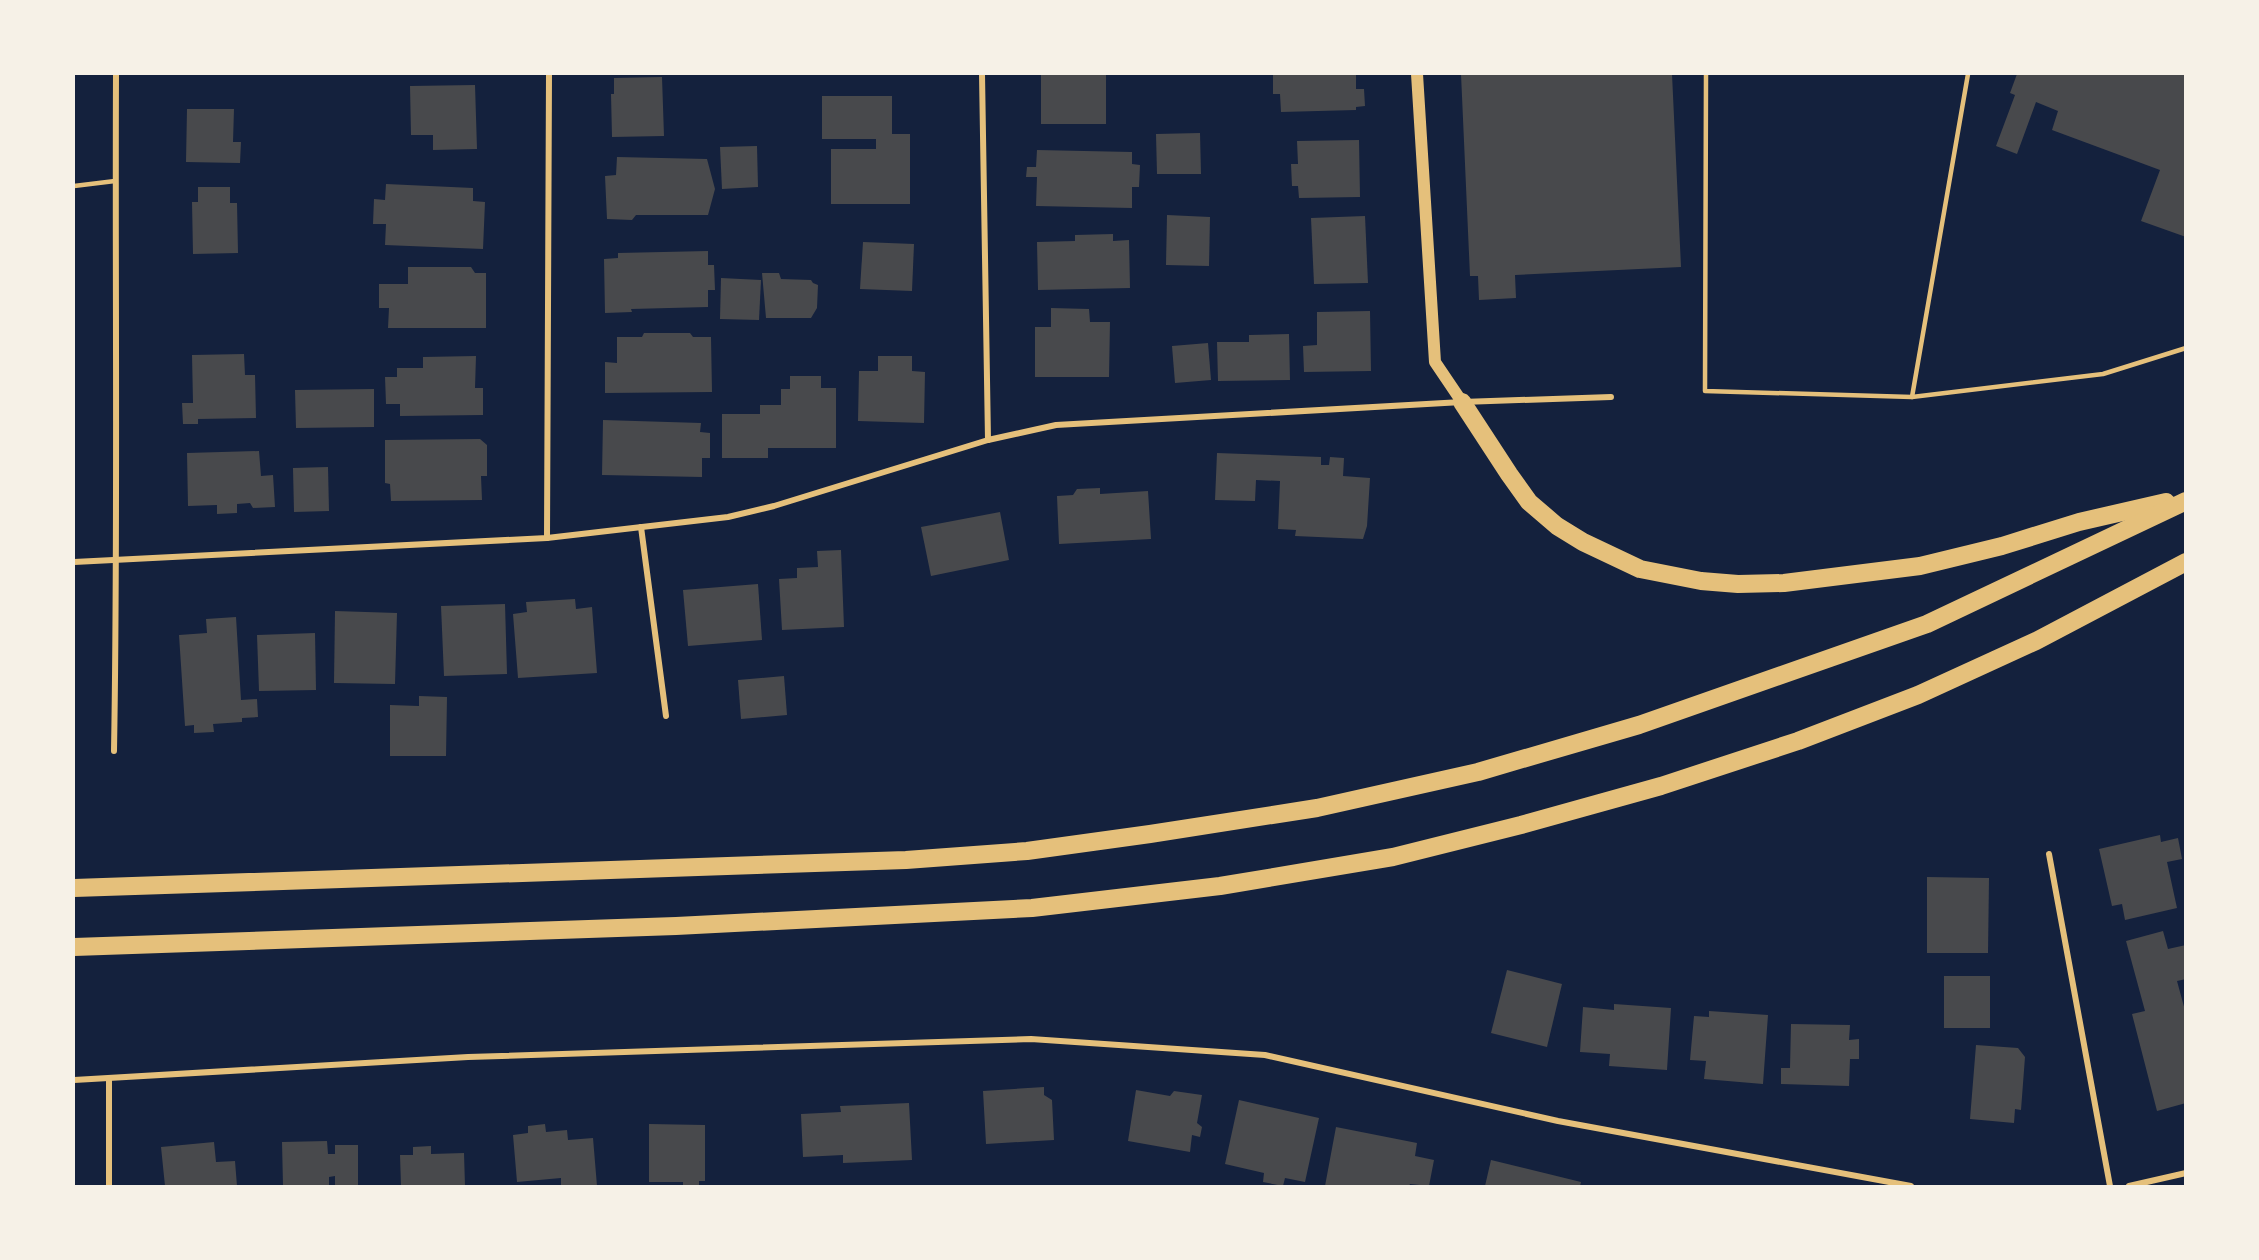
<svg xmlns="http://www.w3.org/2000/svg" width="2259" height="1260" viewBox="0 0 2259 1260" font-family="Montserrat,sans-serif">
  <rect width="100%" height="100%" fill="#14213d"/>
  <g fill="#48494c">
    <rect x="1041" y="74" width="65" height="50"/>
    <polygon points="1273,74 1356,74 1356,89 1364,89 1365,106 1356,107 1356,110 1281,112 1280,94 1273,94"/>
    <polygon points="1461,74 1672,74 1681,267 1515,275 1516,298 1479,300 1478,276 1470,276"/>
    <polygon points="2017,74 2186,74 2186,237 2141,221 2160,170 2052,130 2058,111 2036,102 2017,154 1996,146 2015,95 2010,93"/>
    <polygon points="662,77 664,136 612,137 611,94 614,94 614,78"/>
    <polygon points="475,85 477,149 433,150 433,135 411,135 410,86"/>
    <polygon points="822,96 892,96 892,134 910,134 910,204 831,204 831,149 876,149 876,139 822,139"/>
    <polygon points="187,109 234,109 233,142 241,142 240,163 186,162"/>
    <polygon points="1200,133 1201,174 1157,174 1156,134"/>
    <polygon points="1359,140 1360,197 1299,198 1298,186 1292,186 1291,164 1298,164 1297,141"/>
    <polygon points="757,146 758,187 722,189 720,147"/>
    <polygon points="1037,150 1132,152 1132,164 1140,165 1139,187 1132,187 1132,208 1036,206 1037,177 1026,177 1027,167 1036,167"/>
    <polygon points="617,157 707,159 715,189 708,215 636,215 632,220 607,219 605,176 616,175"/>
    <polygon points="386,184 473,188 473,201 485,202 483,249 385,245 386,224 373,224 374,199 385,200"/>
    <polygon points="198,187 230,187 230,203 237,203 238,253 193,254 192,202 198,202"/>
    <polygon points="1167,215 1210,217 1209,266 1166,265"/>
    <polygon points="1365,216 1368,283 1314,284 1311,218"/>
    <polygon points="1113,234 1113,241 1129,240 1130,288 1038,290 1037,242 1075,241 1075,235"/>
    <polygon points="863,242 914,244 912,291 860,289"/>
    <polygon points="708,251 708,265 714,265 715,290 708,290 708,307 631,309 632,312 605,313 604,259 618,258 618,253"/>
    <polygon points="408,267 471,267 475,273 486,273 486,328 388,328 389,308 379,308 379,284 408,284"/>
    <polygon points="762,273 779,273 781,279 811,280 813,283 818,285 817,308 811,318 766,318"/>
    <polygon points="721,278 761,280 759,320 720,319"/>
    <polygon points="1051,308 1089,309 1090,322 1110,322 1109,377 1035,377 1035,327 1051,327"/>
    <polygon points="1370,311 1371,371 1304,372 1303,346 1317,345 1317,312"/>
    <polygon points="644,333 690,333 693,337 711,337 712,392 605,393 605,362 617,363 617,337 642,337"/>
    <polygon points="1289,334 1290,380 1218,381 1217,342 1249,342 1249,335"/>
    <polygon points="1208,343 1211,380 1175,383 1172,346"/>
    <polygon points="244,354 245,375 255,375 256,418 198,419 198,424 183,424 182,403 193,403 192,355"/>
    <polygon points="476,356 475,388 483,388 483,415 400,416 400,404 386,404 385,377 397,377 397,368 423,368 423,357"/>
    <polygon points="878,356 912,356 912,371 925,372 924,423 858,421 859,371 878,371"/>
    <polygon points="790,376 821,376 821,388 836,388 836,448 768,448 768,458 722,458 722,414 760,414 760,405 781,405 781,389 790,389"/>
    <polygon points="374,389 374,427 296,428 295,390"/>
    <polygon points="603,420 701,423 700,432 710,433 710,458 702,458 702,477 602,475"/>
    <polygon points="480,439 487,445 487,476 481,476 482,500 391,501 390,484 385,483 385,440"/>
    <polygon points="259,451 261,476 273,475 275,507 253,508 250,503 237,504 237,513 217,514 217,505 188,506 187,453"/>
    <polygon points="1217,453 1321,457 1321,465 1329,465 1330,457 1344,458 1343,476 1370,478 1367,526 1363,539 1295,536 1296,530 1278,529 1280,481 1256,480 1255,501 1215,500"/>
    <polygon points="328,467 329,511 294,512 293,468"/>
    <polygon points="1100,488 1100,494 1148,491 1151,539 1059,544 1057,496 1073,495 1077,489"/>
    <polygon points="1000,512 1009,560 931,576 921,527"/>
    <polygon points="841,550 844,627 782,630 779,579 797,578 797,568 818,567 817,551"/>
    <polygon points="758,584 762,640 688,646 683,590"/>
    <polygon points="575,599 576,609 592,607 597,673 518,678 513,614 527,612 526,602"/>
    <polygon points="505,604 507,674 444,676 441,606"/>
    <polygon points="335,611 397,613 395,684 334,683"/>
    <polygon points="236,617 241,700 257,699 258,717 242,718 242,722 213,724 214,732 194,733 194,725 185,726 179,635 207,633 206,619"/>
    <polygon points="315,633 316,690 259,691 257,635"/>
    <polygon points="784,676 787,715 741,719 738,680"/>
    <polygon points="419,696 447,697 446,756 390,756 390,705 419,706"/>
    <polygon points="2160,835 2161,842 2178,838 2182,859 2167,862 2177,908 2125,920 2122,904 2112,906 2099,849"/>
    <polygon points="1927,877 1989,878 1988,953 1927,953"/>
    <polygon points="2163,931 2168,949 2186,945 2186,979 2177,981 2186,1014 2186,1103 2157,1111 2132,1014 2145,1011 2126,941"/>
    <polygon points="1507,970 1562,984 1547,1047 1491,1033"/>
    <rect x="1944" y="976" width="46" height="52"/>
    <polygon points="1614,1004 1671,1008 1667,1070 1609,1066 1610,1054 1580,1052 1583,1007 1614,1010"/>
    <polygon points="1709,1011 1768,1015 1763,1084 1704,1079 1706,1061 1690,1060 1694,1016 1709,1017"/>
    <polygon points="1791,1024 1850,1025 1849,1040 1859,1039 1859,1059 1850,1059 1849,1086 1781,1084 1781,1068 1790,1068"/>
    <polygon points="1976,1045 2018,1048 2025,1057 2021,1110 2015,1109 2014,1123 1970,1119"/>
    <polygon points="1044,1087 1044,1095 1052,1100 1054,1140 986,1144 983,1091"/>
    <polygon points="1136,1090 1170,1096 1174,1091 1202,1095 1197,1123 1202,1127 1200,1137 1192,1135 1190,1152 1128,1141"/>
    <polygon points="1239,1100 1319,1118 1305,1182 1285,1178 1283,1186 1263,1182 1264,1173 1225,1164"/>
    <polygon points="909,1103 912,1160 843,1163 843,1155 803,1157 801,1114 841,1112 840,1106"/>
    <polygon points="545,1124 546,1132 567,1130 568,1140 593,1138 597,1186 561,1186 561,1178 517,1182 513,1135 528,1133 528,1126"/>
    <polygon points="649,1124 705,1125 705,1181 699,1181 699,1186 683,1186 683,1182 649,1182"/>
    <polygon points="1336,1127 1417,1143 1415,1156 1434,1160 1429,1186 1410,1184 1409,1186 1325,1186"/>
    <polygon points="327,1141 328,1154 335,1154 335,1145 358,1145 358,1186 335,1186 335,1176 329,1177 329,1186 283,1186 282,1142"/>
    <polygon points="214,1142 216,1162 235,1161 237,1186 165,1186 161,1147"/>
    <polygon points="431,1146 431,1154 464,1153 465,1186 401,1186 400,1155 413,1155 413,1147"/>
    <polygon points="1491,1160 1581,1182 1580,1186 1485,1186"/>
  </g>
  <g fill="none" stroke-linecap="round" stroke-linejoin="round">
    <g stroke="#e5c07b" stroke-width="4.5">
      <polyline points="1706,74 1705,391 1912,397 2103,374 2186,348"/>
      <polyline points="74,186 115,181"/>
      <polyline points="1912,397 1968,74"/>
    </g>
    <g stroke="#e5c07b" stroke-width="6">
      <polyline points="982,74 988,440"/>
      <polyline points="641,527 666,716"/>
      <polyline points="547,538 549,74"/>
      <polyline points="74,562 547,538 728,517 774,506 988,440 1056,425 1462,402 1611,397"/>
      <path d="M114,751C118,525 115,299 116,74"/>
      <polyline points="2049,854 2110,1186"/>
      <polyline points="109,1079 109,1186"/>
      <polyline points="74,1080 468,1057 1031,1039 1265,1055 1558,1121 1911,1186"/>
      <polyline points="2129,1186 2186,1173"/>
    </g>
    <polyline stroke="#e5c07b" stroke-width="12" points="1417,74 1435,362 1462,402"/>
    <g stroke="#e5c07b" stroke-width="18">
      <polyline points="1462,402 1509,474 1529,502 1557,526 1583,542 1640,569 1701,581 1738,584 1784,583 1920,566 2002,546 2079,522 2166,502"/>
      <polyline points="74,888 906,860 1027,851 1150,834 1317,808 1478,772 1639,725 1927,624 2186,501"/>
      <polyline points="74,947 676,926 1032,908 1220,886 1393,857 1521,825 1661,786 1798,741 1918,695 2036,641 2186,562"/>
    </g>
  </g>
  <rect width="2259" height="1260" fill="none" stroke="#f6f1e7" stroke-width="150"/>
</svg>
